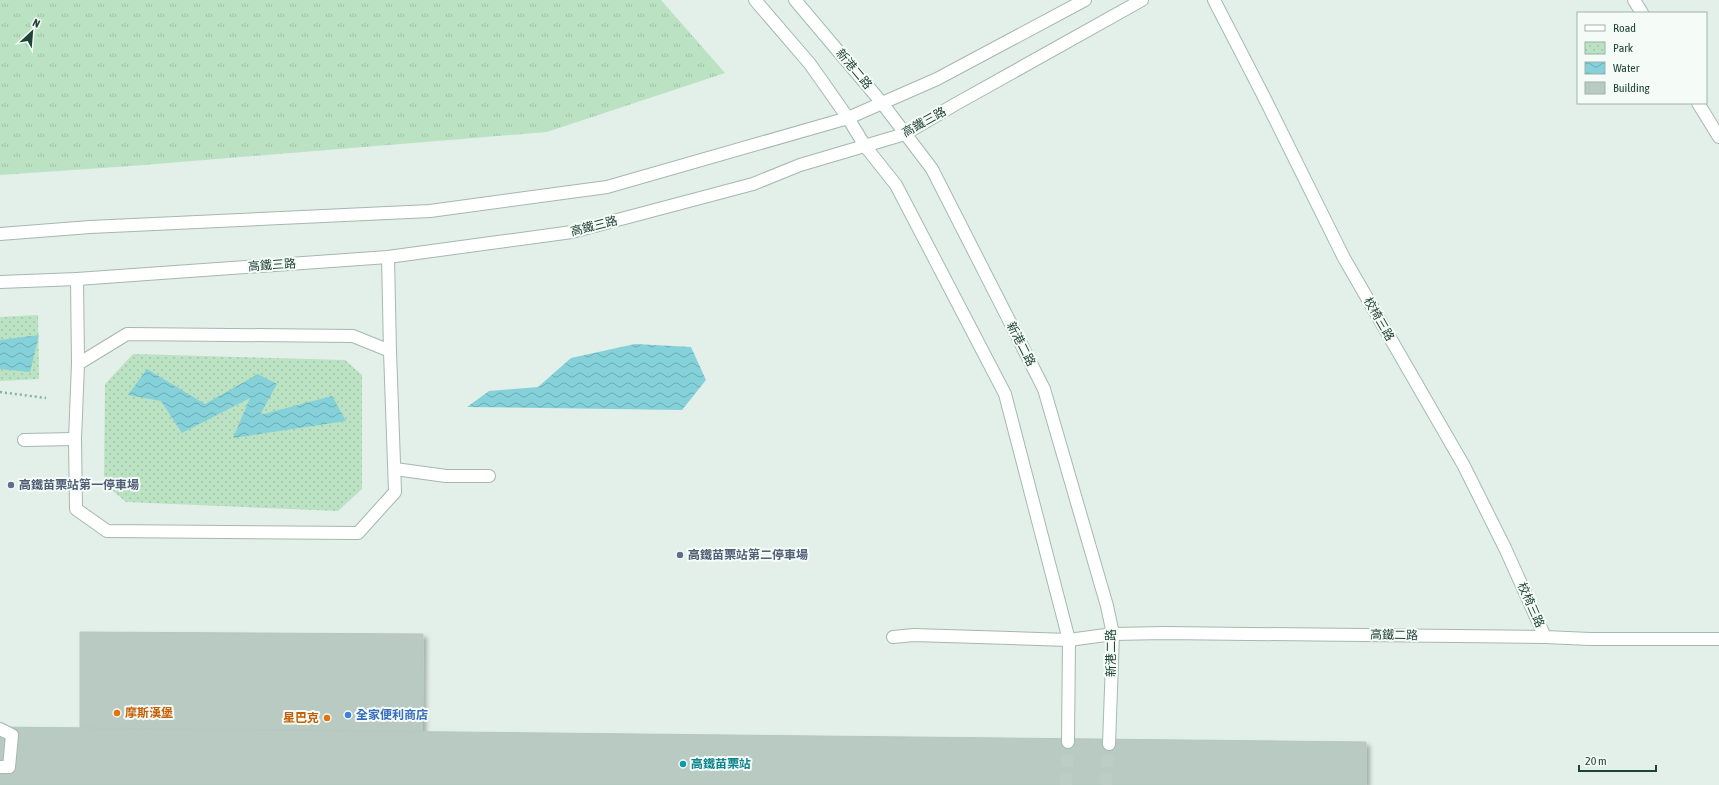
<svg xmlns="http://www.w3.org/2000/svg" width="1719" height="785" viewBox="0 0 1719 785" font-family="'Asap Condensed','Noto Sans TC',sans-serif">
  <defs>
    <pattern id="grass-tufts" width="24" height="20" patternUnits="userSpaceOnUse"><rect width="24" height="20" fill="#bae2c3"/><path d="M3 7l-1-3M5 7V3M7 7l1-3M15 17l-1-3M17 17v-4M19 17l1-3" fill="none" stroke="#a0c3a8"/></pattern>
    <pattern id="park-dots" width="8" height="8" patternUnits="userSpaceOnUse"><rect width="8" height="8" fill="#bae2c3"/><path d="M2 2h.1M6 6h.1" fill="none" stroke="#a0c3a8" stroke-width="1.8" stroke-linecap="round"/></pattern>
    <pattern id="water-waves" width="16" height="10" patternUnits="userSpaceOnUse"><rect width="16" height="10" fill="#85d1da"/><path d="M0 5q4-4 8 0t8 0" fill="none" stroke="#6cabb2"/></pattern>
    <filter id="shadow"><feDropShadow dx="3.5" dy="3.5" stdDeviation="2" flood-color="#0004"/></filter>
  </defs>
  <rect width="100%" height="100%" fill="#e3efe9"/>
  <polygon fill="url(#grass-tufts)" points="0,0 661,0 725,73 547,132 131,166 0,175"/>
  <g fill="url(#park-dots)">
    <polygon points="38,315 39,379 0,381 0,317"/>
    <polygon points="133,354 345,360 362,375 362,489 338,511 126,502 104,483 105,384"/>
  </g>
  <g fill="url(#water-waves)">
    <polygon points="39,335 30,372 0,369 0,340"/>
    <polygon points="635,344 691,347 706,380 682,410 467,407 489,391 538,387 571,358"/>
    <polygon points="147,369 205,404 258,374 277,384 260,415 332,396 346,421 233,438 250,398 182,433 161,401 128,395"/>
  </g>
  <g fill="#b8cac2" stroke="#b5c9c0" filter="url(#shadow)">
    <polygon points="80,632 423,634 422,785 80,785"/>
    <polygon points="0,727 1366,742 1366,785 0,785"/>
  </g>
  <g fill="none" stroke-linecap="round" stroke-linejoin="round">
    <g stroke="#bccdc6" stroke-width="12" stroke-dasharray="12 6" stroke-linecap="butt">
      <polyline points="1066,785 1068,742"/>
      <polyline points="1106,785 1109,744"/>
    </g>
    <g stroke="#a5b8b0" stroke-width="14">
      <g id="lane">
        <polyline points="24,440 75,439"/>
        <polyline points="395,469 446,476 489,476"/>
        <polyline points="893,637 914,635 1069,640"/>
        <polyline points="0,729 12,735 9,767 0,767"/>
      </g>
    </g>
    <g stroke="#a5b8b0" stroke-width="14">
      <g id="street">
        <polyline points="1634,0 1642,13"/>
        <polyline points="1698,103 1719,137"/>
        <polyline points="0,234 90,227 430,211 607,187 848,118 937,79 1085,0"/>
        <polyline points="77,279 78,364 75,439 76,509 107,531 358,533 395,492 390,351 388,257"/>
        <polyline points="0,282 77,279 388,257 572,232 753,184 800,165 905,134 954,105 1142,0"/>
        <polyline points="78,364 127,334 353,336 390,351"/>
        <polyline points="1069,640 1113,634 1164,633 1545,637"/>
      </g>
    </g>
    <g stroke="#a0bcb1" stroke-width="14">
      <g id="secondary">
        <polyline points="755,0 810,64 848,118 865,146 896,185 1005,394 1069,640 1068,742"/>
        <polyline points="795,0 882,103 932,169 1044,389 1107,606 1113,634 1109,744"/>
        <polyline points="1214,0 1263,95 1344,258 1464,466 1505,548 1545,637 1590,639 1719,639"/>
      </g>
    </g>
    <polyline stroke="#80b6a3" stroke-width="2.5" stroke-dasharray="2 3" stroke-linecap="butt" points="0,392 46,398"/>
    <use href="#lane" stroke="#fff" stroke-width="12"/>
    <use href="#street" stroke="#fff" stroke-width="12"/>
    <use href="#secondary" stroke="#fff" stroke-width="12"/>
  </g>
  <g fill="#5c6f8a" stroke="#f5fbf7" stroke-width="1.5">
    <circle cx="11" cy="485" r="4"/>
    <circle cx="680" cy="555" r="4"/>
  </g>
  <g fill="#e8710a" stroke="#f5fbf7" stroke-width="1.5">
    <circle cx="117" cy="713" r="4"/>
    <circle cx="327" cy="718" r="4"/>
  </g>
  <circle fill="#3f7fe0" stroke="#f5fbf7" stroke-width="1.5" cx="348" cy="715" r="4"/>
  <circle fill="#0f9aa8" stroke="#f5fbf7" stroke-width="1.5" cx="683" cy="764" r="4"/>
  <g text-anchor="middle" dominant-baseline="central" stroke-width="4" stroke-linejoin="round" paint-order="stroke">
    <g font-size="12" fill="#204338" stroke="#f5fbf7">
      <text transform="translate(854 69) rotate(50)">新港二路</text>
      <text transform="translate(924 122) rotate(-29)">高鐵三路</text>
      <text transform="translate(594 226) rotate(-14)">高鐵三路</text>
      <text transform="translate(272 265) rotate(-4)">高鐵三路</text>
      <text transform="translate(1379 319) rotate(60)">校椅三路</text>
      <text transform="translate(1021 344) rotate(63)">新港二路</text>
      <text transform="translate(1531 605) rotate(66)">校椅三路</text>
      <text transform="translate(1394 635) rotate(1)">高鐵二路</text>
      <text transform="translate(1111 653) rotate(-90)">新港二路</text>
    </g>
    <g font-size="12" font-weight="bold" fill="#4e5e75" stroke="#f5fbf7" text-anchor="start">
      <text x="19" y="485">高鐵苗栗站第一停車場</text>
      <text x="688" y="555">高鐵苗栗站第二停車場</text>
    </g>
    <g font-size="12" font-weight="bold" fill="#c56008" stroke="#f5fbf7" text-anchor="start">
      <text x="125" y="713">摩斯漢堡</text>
      <text x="319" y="718" text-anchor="end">星巴克</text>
    </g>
    <g font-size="12" font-weight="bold" fill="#366cbe" stroke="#f5fbf7" text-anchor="start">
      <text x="356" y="715">全家便利商店</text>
    </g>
    <g font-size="12" font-weight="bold" fill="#0d838f" stroke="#f5fbf7" text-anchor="start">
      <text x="691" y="764">高鐵苗栗站</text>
    </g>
  </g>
  <rect x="1577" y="12" width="130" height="92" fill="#f5fbf7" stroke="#a0b1ab"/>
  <rect x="1585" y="25" width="20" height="6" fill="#ffffff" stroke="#a0b1ab"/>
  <text x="1613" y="32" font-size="12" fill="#204338">Road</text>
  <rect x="1585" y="42" width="20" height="12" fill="url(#park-dots)" stroke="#a0b1ab"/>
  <text x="1613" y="52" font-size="12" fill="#204338">Park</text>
  <rect x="1585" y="62" width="20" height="12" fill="url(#water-waves)" stroke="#a0b1ab"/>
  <text x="1613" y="72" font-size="12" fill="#204338">Water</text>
  <rect x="1585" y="82" width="20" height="12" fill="#b8cac2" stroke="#a0b1ab"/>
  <text x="1613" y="92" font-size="12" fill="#204338">Building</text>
  <g transform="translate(32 32) rotate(26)" stroke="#f5fbf7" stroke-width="3" paint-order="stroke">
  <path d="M0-3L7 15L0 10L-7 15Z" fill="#204338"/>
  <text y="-6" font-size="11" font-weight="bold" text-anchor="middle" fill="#204338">N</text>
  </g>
  <path d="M1579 765v6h77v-6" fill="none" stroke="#204338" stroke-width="2"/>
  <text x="1585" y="765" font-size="12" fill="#204338" stroke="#f5fbf7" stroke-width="3" paint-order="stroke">20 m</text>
</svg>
